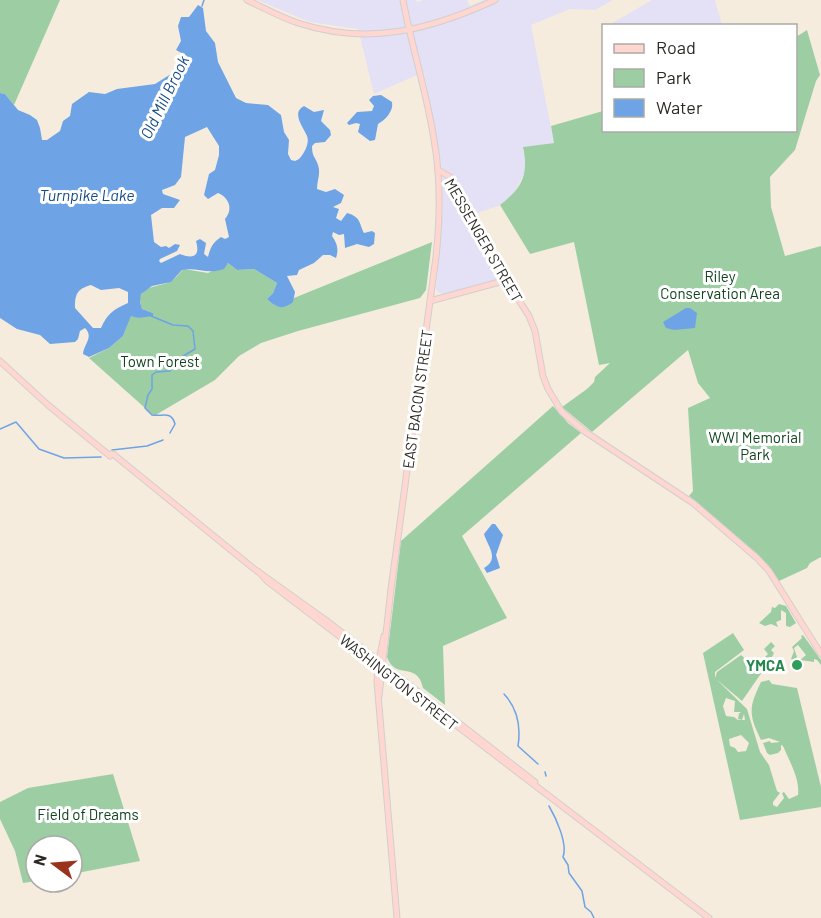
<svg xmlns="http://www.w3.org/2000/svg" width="821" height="918" viewBox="0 0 821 918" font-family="Barlow,sans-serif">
  <rect width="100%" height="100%" fill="#f6ecde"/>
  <g fill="#e4e0f6">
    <polygon points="257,0 415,0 418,2 423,0 467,0 470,6 483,0 613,0 595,10 570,9 531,25 554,143 523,147 526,170 514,194 500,205 467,217 499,273 496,281 444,294 439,293 436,289 443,209 442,169 424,72 374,94 358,29 310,22"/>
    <polygon points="652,0 715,0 722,25 609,25"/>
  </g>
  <g fill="#9dcea3" fill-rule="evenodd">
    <polygon points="0,0 60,0 14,105 5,94 0,93"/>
    <path d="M807,30L820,75L816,81L795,150L770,177L771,207L785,256L821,246V557L810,563L807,568L779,581L768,565L689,496L693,491L688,408L710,398L698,383L688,350L592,432L562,407L587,389L594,382L595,377L610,363L599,365L574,242L530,254L500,205C522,188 529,175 523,147L554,143L551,126L603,111L604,130H796V37Z"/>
    <path d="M432,242L426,290L420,298L298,331L261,343L239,356L215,380L154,416L89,358L109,348L123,336L131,315L138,318L153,313L142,309C133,285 157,288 169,282C176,279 179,273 184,269L208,273L228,263L237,270L254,269L277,283L273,293L267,299C274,306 278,308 288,306L294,298Z"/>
    <path d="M553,406L568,423L581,433L462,536L507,618L443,646L445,705L423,688C417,660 395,681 387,657L401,541Z"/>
    <polygon points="779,604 786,606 796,623 790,627 786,626 786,613 781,610 781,620 776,622 778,627 771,624 765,626 759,623 771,612 772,607 775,608"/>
    <path d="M733,633L744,650L715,672V678L717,672L741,655L755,667L768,654L764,649L771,642L775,646L771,650L774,653L771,659L742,701L716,679L747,709L760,752L769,765L777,791L780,793L773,802V805L777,807L784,798L782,793L784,792L789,799L798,795C800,778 789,761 783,746L781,745V750L778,753L770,755L767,753L763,743L770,741L771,743L780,742L769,738L761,740C748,714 749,707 761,682L769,680L772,684L797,688L821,787V807L740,820L703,653ZM726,698L735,701L734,712H740L741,713H739L738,719L742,720L744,714L745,720H738L734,717L726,716L723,706ZM741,735L749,743L746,751L738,752L735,748L730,746L729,739Z"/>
    <polygon points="803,635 821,660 821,665 817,660 814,659 814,662 800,660 806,655 798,645 794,648 797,657 794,660 791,659 794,651 792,647 802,638 801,636"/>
    <polygon points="113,774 140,861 72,874 72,846 36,846 36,881 23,883 15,851 0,819 0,802 28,788"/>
  </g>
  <g fill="#6ea3e5" fill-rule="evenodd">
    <path d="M198,5L203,8L206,31L215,43L218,62L236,98L246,103L268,105L281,115L284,132L289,140L288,154L291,160L295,161L299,159C304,154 310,143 307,136C303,126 291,113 304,106L314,112L324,110L321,121L330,130L331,135L325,142L315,143L312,146C312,157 315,156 318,165C321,173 317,180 317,189L326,192L335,189L344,195L341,203L333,207L339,209L336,218L341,221L347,213C361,217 359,223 364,233L372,231L375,233L374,244L369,247L357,244L345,248L344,234L339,235L333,232L332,236C337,243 339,249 336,258L330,255H323L314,263L299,270L297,275L287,276L295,292L293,302C283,311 275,307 267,299L273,293L277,283L254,269L237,270L228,263L224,269C207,275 198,267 182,270L171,282L152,286L141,294L140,302L142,309L153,313V316L138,318L131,316L123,336L109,348L89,357L83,354C84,344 94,337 85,328L80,331L78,339L75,342L50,344L40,335L17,329L0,318V93L5,94L18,110L30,115L37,120L40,128L42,140H47L60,131L63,121L70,116L72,104L89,92L105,94L117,89L155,84L187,64V56L176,50L181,41L178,26L181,17H189ZM207,127L219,146V155L215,170L209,174L204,195L208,199L218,193C230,198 233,210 225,219L229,237L225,239L221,237C212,243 210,249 208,257L204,254L206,243L200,239L196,241C200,255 195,260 180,254L161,263L159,261L160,259L177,251L180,245L175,244L169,248L166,246L161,247L154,242L151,215L162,208H174L180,200L163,194L162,190L175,185L181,177L185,137ZM91,285L101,290L119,288L128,292V303C114,309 107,314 101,328H93L75,308C75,294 77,289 91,285Z"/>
    <path d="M381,95L392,102C394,111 385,120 378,124L375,140L370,141L358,132L360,124L356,123L349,125L347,123L357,112L372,111L374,106L369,100L373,96Z"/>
    <polygon points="686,308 690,308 697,313 695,328 674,330 666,328 663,322"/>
    <path d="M492,524H495L503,535L496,555L500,568L487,573L484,568C500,559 488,547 484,534Z"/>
  </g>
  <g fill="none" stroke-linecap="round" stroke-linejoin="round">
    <g stroke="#6ea3e5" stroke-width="1.5">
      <polyline points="202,6 204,0"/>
      <path d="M151,316L173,325L188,326L193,331L195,349L175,361L170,371L156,372L152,375V389L148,395L145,408L152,415C162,417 171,410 175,424L170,433"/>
      <polyline points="0,429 16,422 39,449 64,458 101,457"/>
      <polyline points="112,450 147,446 163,440"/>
      <path d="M504,694C517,708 521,727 518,746L538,764"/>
      <polyline points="545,772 546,776"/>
      <path d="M549,806C556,818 568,844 563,857L568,865L569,873L582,891L585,907L591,912L594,918"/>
    </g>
    <g stroke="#d1d0cf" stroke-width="7">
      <g id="major">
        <path d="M247,0C264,8 280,17 298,23C368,46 430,30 495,0"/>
        <polyline points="438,170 452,178 487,250 529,316 535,331 543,376 548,389 562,412 584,431 693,503 757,558 769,571 821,654"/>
        <polyline points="430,301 507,280"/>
        <polyline points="0,361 48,405 110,456"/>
        <polyline points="109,454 113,454 253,568 327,621 535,782"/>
        <polyline points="259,572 267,581 709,918"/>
        <polyline points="384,636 378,665 377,682 397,918"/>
        <path d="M379,696L391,589L436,257C440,220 441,183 435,146C428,96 412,49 403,0"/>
      </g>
    </g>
    <use href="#major" stroke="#ffd6d0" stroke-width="5"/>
  </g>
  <circle fill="#2e9e5b" stroke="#fff" stroke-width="2" cx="797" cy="665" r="6"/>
  <g text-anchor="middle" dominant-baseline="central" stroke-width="6" stroke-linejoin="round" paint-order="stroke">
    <g font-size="15" fill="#2d2a24" stroke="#fff">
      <text transform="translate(484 240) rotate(60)">MESSENGER STREET</text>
      <text transform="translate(417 399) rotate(-82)">EAST BACON STREET</text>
      <text transform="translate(399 682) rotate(38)">WASHINGTON STREET</text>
    </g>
    <g font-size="15" fill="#11441d" stroke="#fff">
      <text x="720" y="276">Riley<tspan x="720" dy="17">Conservation Area</tspan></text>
      <text x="160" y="361">Town Forest</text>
      <text x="755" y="437">WWI Memorial<tspan x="755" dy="17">Park</tspan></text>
      <text x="88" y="814">Field of Dreams</text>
    </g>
    <g font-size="15" font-weight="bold" fill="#27864d" stroke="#fff" text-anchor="end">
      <text x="785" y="665">YMCA</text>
    </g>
    <g font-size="16" font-style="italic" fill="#154b86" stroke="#fff">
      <text transform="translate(164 97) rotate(-64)">Old Mill Brook</text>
      <text x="87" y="194">Turnpike Lake</text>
    </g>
  </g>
  <rect x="602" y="24" width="195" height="108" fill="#ffffff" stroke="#abaaa7" stroke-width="1.5"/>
  <rect x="614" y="44" width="30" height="9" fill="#ffd6d0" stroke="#abaaa7" stroke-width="1.5"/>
  <text x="656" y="54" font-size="18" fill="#2d2a24">Road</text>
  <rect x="614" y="69" width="30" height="18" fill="#9dcea3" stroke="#abaaa7" stroke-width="1.5"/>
  <text x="656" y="84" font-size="18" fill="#2d2a24">Park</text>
  <rect x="614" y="99" width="30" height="18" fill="#6ea3e5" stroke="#abaaa7" stroke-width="1.5"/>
  <text x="656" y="114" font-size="18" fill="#2d2a24">Water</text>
  <g transform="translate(54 864) rotate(286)"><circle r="28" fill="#ffffff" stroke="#abaaa7" stroke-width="1.5"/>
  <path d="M0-4.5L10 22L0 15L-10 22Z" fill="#9b321c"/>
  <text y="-9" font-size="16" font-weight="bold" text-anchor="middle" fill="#2d2a24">N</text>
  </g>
</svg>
